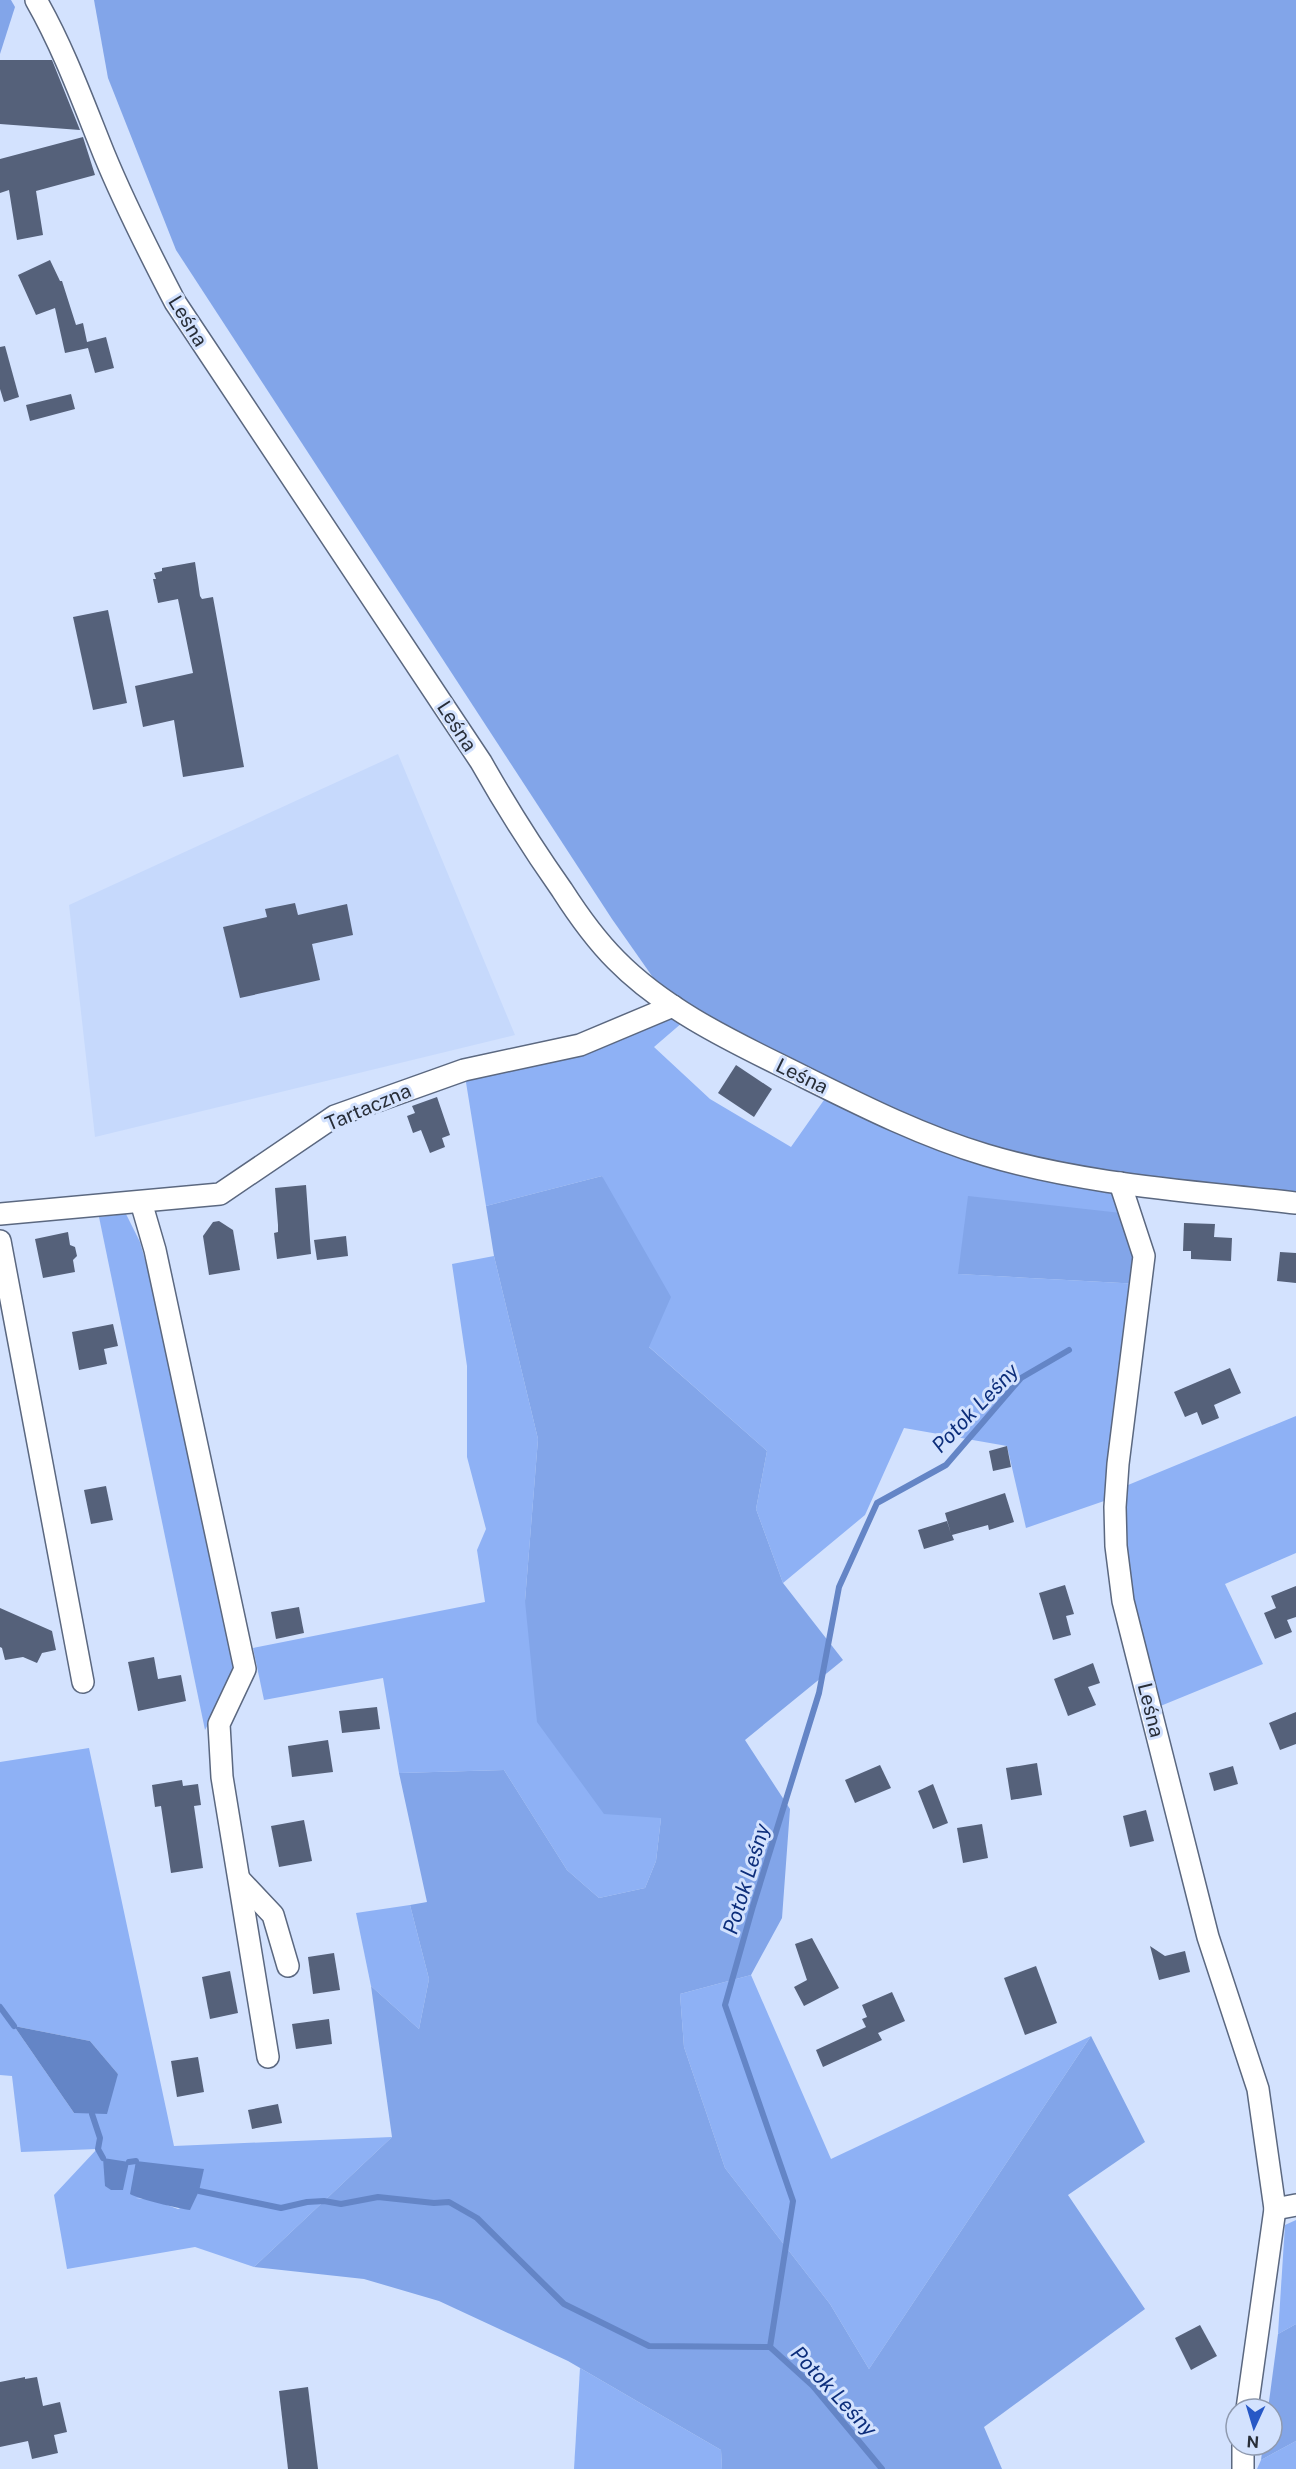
<svg xmlns="http://www.w3.org/2000/svg" width="1296" height="2469" viewBox="0 0 1296 2469" font-family="'Public Sans',sans-serif">
  <rect width="100%" height="100%" fill="#d3e2fe"/>
  <polygon fill="#c6d9fc" points="398,754 515,1035 95,1137 69,905"/>
  <g fill="#8eb1f5" fill-rule="evenodd">
    <polygon points="673,1006 690,1016 654,1047 710,1099 791,1147 831,1090 1120,1183 1130,1214 959,1274 1140,1284 1107,1500 1026,1528 1007,1446 904,1428 865,1515 783,1583 756,1509 767,1451 648,1346 602,1176 486,1206 464,1070"/>
    <polygon points="126,1214 140,1242 162,1319 238,1669 205,1730 99,1217"/>
    <polygon points="494,1256 538,1439 525,1601 661,1818 656,1861 645,1888 599,1898 567,1870 504,1770 399,1773 383,1678 264,1700 253,1648 485,1602 477,1550 486,1529 467,1457 467,1366 452,1264"/>
    <polygon points="1296,1416 1296,1553 1225,1584 1263,1664 1158,1707 1132,1596 1124,1535 1128,1485"/>
    <path d="M89,1748L174,2146L392,2137L254,2267L195,2247L67,2269L54,2195L97,2149L21,2152L12,2076L0,2075V1762ZM14,2026L90,2041L118,2074L74,2113ZM199,2191L191,2204L178,2209L153,2200L136,2198Z"/>
    <polygon points="410,1905 429,1979 419,2029 371,1986 356,1913"/>
    <polygon points="751,1975 831,2159 1091,2036 869,2369 830,2304 725,2168 684,2047 680,1994"/>
    <polygon points="1296,2220 1296,2324 1278,2334 1285,2225"/>
    <polygon points="580,2368 721,2450 722,2469 574,2469"/>
    <polygon points="1296,2441 1296,2469 1257,2469 1261,2460"/>
  </g>
  <g fill="#82a5e9">
    <polygon points="0,0 11,0 15,7 0,54"/>
    <polygon points="94,0 1296,0 1296,1202 986,1155 673,1006 612,919 176,250 108,78"/>
    <polygon points="602,1176 671,1297 649,1347 767,1451 756,1509 783,1583 843,1660 745,1740 790,1809 782,1918 751,1975 680,1994 684,2047 725,2168 830,2304 869,2369 1091,2036 1145,2142 1068,2195 1145,2309 984,2427 1002,2469 722,2469 721,2450 568,2361 439,2301 364,2279 254,2267 392,2137 371,1986 419,2029 429,1979 410,1905 427,1902 399,1773 504,1770 567,1870 599,1898 645,1888 656,1861 661,1818 604,1814 537,1722 525,1601 538,1439 494,1256 486,1206"/>
    <polygon points="968,1196 1130,1214 1140,1284 958,1274"/>
    <polygon points="1296,2324 1296,2441 1261,2460 1263,2445 1272,2445 1272,2409 1268,2409 1278,2334"/>
  </g>
  <g fill="#6485c6">
    <polygon points="14,2026 90,2041 118,2074 107,2114 74,2113"/>
    <polygon points="103,2158 129,2162 123,2190 111,2190 105,2186"/>
    <path d="M136,2161L204,2169L199,2191L190,2210C180,2209 138,2199 130,2194Z"/>
  </g>
  <g fill="none" stroke-linecap="round" stroke-linejoin="round">
    <g stroke="#6485c6" stroke-width="6">
      <polyline points="0,2007 14,2026"/>
      <polyline points="92,2114 100,2138 98,2149 103,2158"/>
      <polyline points="129,2162 136,2161"/>
      <polyline points="199,2191 281,2208 307,2202 324,2201 341,2204 378,2197 434,2203 449,2202 477,2218 564,2304 649,2346 770,2347"/>
      <polyline points="882,2469 813,2386 770,2347 793,2201 725,2005 753,1906 819,1693 839,1587 877,1503 946,1465 1021,1378 1069,1350"/>
    </g>
  </g>
  <g fill="#55617a">
    <polygon points="0,60 52,60 80,130 0,124"/>
    <polygon points="83,137 95,175 36,191 43,235 17,240 9,190 0,193 0,159"/>
    <polygon points="50,260 60,281 62,281 76,325 83,323 87,342 106,337 114,368 95,373 88,348 65,353 55,308 36,315 18,275"/>
    <polygon points="5,346 19,397 4,402 0,389 0,347"/>
    <polygon points="71,394 75,409 30,421 26,405"/>
    <polygon points="195,562 200,596 202,599 213,597 244,767 183,777 174,720 143,727 135,686 193,673 178,599 158,603 153,579 156,579 154,573 162,571 162,568"/>
    <polygon points="108,610 127,703 93,710 73,617"/>
    <polygon points="295,903 298,915 347,904 353,935 312,944 320,980 240,998 223,927 267,917 265,909"/>
    <polygon points="736,1065 772,1089 754,1117 718,1093"/>
    <polygon points="437,1097 450,1135 442,1138 445,1147 430,1153 421,1130 413,1133 407,1116 415,1113 412,1106"/>
    <polygon points="306,1185 311,1254 277,1259 274,1233 278,1232 278,1225 275,1188"/>
    <polygon points="219,1221 233,1230 240,1270 209,1275 203,1236 213,1222"/>
    <polygon points="1184,1223 1215,1224 1214,1237 1232,1238 1231,1261 1191,1259 1191,1251 1183,1251"/>
    <polygon points="68,1232 70,1245 75,1247 77,1256 73,1260 75,1272 43,1278 35,1239"/>
    <polygon points="346,1236 348,1256 317,1260 314,1240"/>
    <polygon points="1280,1252 1296,1253 1296,1283 1277,1281"/>
    <polygon points="113,1324 118,1346 104,1349 107,1364 79,1370 72,1332"/>
    <polygon points="1230,1368 1241,1393 1214,1405 1219,1418 1202,1425 1197,1412 1185,1417 1174,1392"/>
    <polygon points="1007,1446 1011,1467 993,1471 989,1451"/>
    <polygon points="106,1486 113,1520 91,1524 84,1490"/>
    <polygon points="1005,1493 1014,1522 989,1530 988,1525 952,1535 954,1540 924,1549 918,1530 947,1521 951,1534 945,1513"/>
    <polygon points="1065,1585 1074,1614 1066,1616 1071,1635 1053,1640 1039,1593"/>
    <polygon points="1296,1586 1296,1617 1287,1620 1292,1632 1275,1639 1264,1613 1276,1608 1271,1596"/>
    <polygon points="299,1607 304,1633 276,1639 271,1612"/>
    <polygon points="0,1608 52,1631 56,1650 42,1653 37,1663 23,1657 5,1660 2,1648 0,1647"/>
    <polygon points="154,1657 158,1679 181,1675 186,1701 138,1711 128,1662"/>
    <polygon points="1093,1663 1100,1683 1088,1687 1096,1705 1068,1716 1054,1679"/>
    <polygon points="377,1707 380,1729 342,1733 339,1711"/>
    <polygon points="1296,1712 1296,1744 1280,1750 1269,1723"/>
    <polygon points="328,1740 333,1772 292,1777 288,1746"/>
    <polygon points="1037,1763 1042,1795 1011,1800 1006,1768"/>
    <polygon points="880,1765 891,1788 855,1803 845,1780"/>
    <polygon points="1233,1766 1238,1784 1214,1791 1209,1773"/>
    <polygon points="182,1780 183,1786 198,1784 201,1805 194,1806 203,1868 171,1873 161,1806 155,1807 152,1785"/>
    <polygon points="933,1784 948,1823 933,1829 918,1791"/>
    <polygon points="1146,1810 1154,1841 1130,1847 1123,1816"/>
    <polygon points="304,1820 312,1861 279,1867 271,1826"/>
    <polygon points="982,1824 988,1858 963,1863 957,1828"/>
    <polygon points="812,1938 839,1988 804,2006 794,1987 807,1980 795,1944"/>
    <polygon points="1150,1946 1165,1956 1185,1951 1190,1972 1159,1980"/>
    <polygon points="334,1953 340,1990 313,1994 308,1957"/>
    <polygon points="1036,1966 1057,2023 1025,2035 1004,1978"/>
    <polygon points="230,1971 238,2013 210,2019 202,1977"/>
    <polygon points="892,1992 905,2021 878,2033 882,2040 823,2067 816,2050 866,2027 862,2019 867,2017 862,2005"/>
    <polygon points="329,2019 332,2044 296,2049 292,2024"/>
    <polygon points="198,2057 204,2092 177,2097 171,2061"/>
    <polygon points="278,2104 282,2123 252,2129 248,2110"/>
    <polygon points="1200,2325 1217,2356 1191,2370 1175,2338"/>
    <polygon points="25,2377 25,2379 37,2377 43,2406 60,2402 67,2432 54,2435 58,2453 32,2459 28,2441 0,2447 0,2382"/>
    <polygon points="308,2387 318,2469 288,2469 279,2391"/>
  </g>
  <g fill="none" stroke-linecap="round" stroke-linejoin="round">
    <g stroke="#5b6880" stroke-width="24">
      <g id="minor">
        <path d="M36,0C64,49 83,102 104,154C125,205 150,254 175,302L481,762C506,806 533,849 562,890C578,915 595,939 616,960C661,1006 723,1037 780,1065C847,1098 915,1134 986,1155C1086,1185 1193,1191 1296,1203"/>
        <polyline points="1120,1183 1144,1256 1118,1464 1115,1507 1116,1546 1123,1601 1208,1937 1258,2089 1275,2209 1296,2205"/>
        <polyline points="141,1202 155,1250 245,1669 219,1724 222,1777 268,2057"/>
        <polyline points="0,1214 220,1194 335,1116 464,1070 580,1045 673,1006"/>
        <polyline points="0,1241 83,1682"/>
        <polyline points="240,1880 273,1915 288,1966"/>
        <polyline points="1247,2409 1275,2209"/>
        <polyline points="1243,2469 1243,2445"/>
      </g>
    </g>
    <use href="#minor" stroke="#fff" stroke-width="21"/>
  </g>
  <g text-anchor="middle" dominant-baseline="central" stroke-width="6" stroke-linejoin="round" paint-order="stroke">
    <g font-size="20" fill="#282e38" stroke="#d3e2fe">
      <text transform="translate(188 321) rotate(58)">Leśna</text>
      <text transform="translate(457 726) rotate(57)">Leśna</text>
      <text transform="translate(802 1076) rotate(26)">Leśna</text>
      <text transform="translate(368 1107) rotate(-23)">Tartaczna</text>
      <text transform="translate(1151 1710) rotate(76)">Leśna</text>
    </g>
    <g font-size="21" font-style="italic" fill="#0d2e7b" stroke="#d3e2fe">
      <text transform="translate(975 1408) rotate(-46)">Potok Leśny</text>
      <text transform="translate(746 1879) rotate(-73)">Potok Leśny</text>
      <text transform="translate(834 2391) rotate(47)">Potok Leśny</text>
    </g>
  </g>
  <g transform="translate(1254 2427) rotate(184)"><circle r="28" fill="#d3e2fe" stroke="#8f9aaf" stroke-width="1.5"/>
  <path d="M0-4.5L10 22L0 15L-10 22Z" fill="#2758c6"/>
  <text y="-9" font-size="16" font-weight="bold" text-anchor="middle" fill="#282e38">N</text>
  </g>
</svg>
